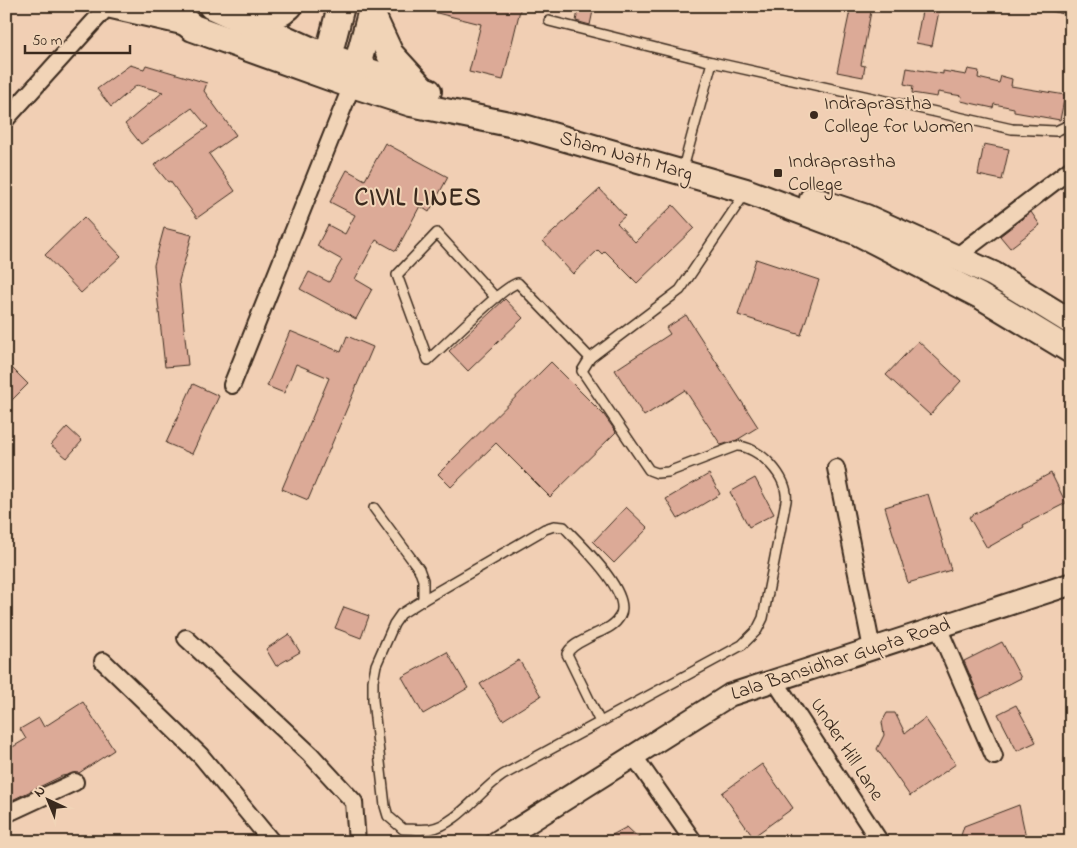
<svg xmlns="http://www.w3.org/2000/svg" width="1077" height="848" viewBox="0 0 1077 848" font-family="'Indie Flower',sans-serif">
  <rect width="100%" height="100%" fill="#f1cfb4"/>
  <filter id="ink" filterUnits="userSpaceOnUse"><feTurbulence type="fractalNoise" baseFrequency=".02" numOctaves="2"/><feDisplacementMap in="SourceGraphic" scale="10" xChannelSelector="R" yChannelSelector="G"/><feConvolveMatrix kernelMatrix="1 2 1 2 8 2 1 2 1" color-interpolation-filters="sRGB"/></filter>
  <g filter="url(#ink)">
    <g fill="#dcaa97" stroke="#3b2a1e">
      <polygon points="425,6 521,6 503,80 469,72 481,24 425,10"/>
      <polygon points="579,6 594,6 590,25 576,21"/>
      <polygon points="851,6 872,6 861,65 865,66 863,77 837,72"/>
      <polygon points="923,6 940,6 932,46 916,43"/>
      <polygon points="130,65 144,69 146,65 207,83 204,91 236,135 209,154 235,191 197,218 170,181 168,182 154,165 208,127 192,108 141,144 125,124 163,92 137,85 111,107 97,89"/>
      <polygon points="907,68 943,74 943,71 966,75 968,69 979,71 978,78 999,83 1001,76 1012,79 1011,86 1065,95 1060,120 1014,112 1014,108 994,104 993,108 961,101 962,96 938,92 937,97 912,93 913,86 904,84"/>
      <polygon points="385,143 448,177 429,212 420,206 396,251 376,240 355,279 372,289 356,319 300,289 309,272 329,282 342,260 317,246 328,225 345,234 355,215 330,202 347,170 365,180"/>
      <polygon points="984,144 1009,149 1002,180 978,175"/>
      <polygon points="600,189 625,216 617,223 635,242 673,205 694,228 637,283 605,251 602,254 598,250 573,274 543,241"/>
      <polygon points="1031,212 1040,225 1010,248 1000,236"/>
      <polygon points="84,217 121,256 81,293 45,255"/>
      <polygon points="164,228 192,235 179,281 188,365 165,367 154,265"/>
      <polygon points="756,259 819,280 801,335 738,315"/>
      <polygon points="505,299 523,318 468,371 449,351"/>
      <polygon points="686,315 758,427 737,440 721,445 685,390 644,416 615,370 670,334 666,328"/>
      <polygon points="290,331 341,352 347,336 373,347 308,500 282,489 329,378 296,364 284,393 267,386"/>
      <polygon points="918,341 961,381 930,415 886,375"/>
      <polygon points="6,362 28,384 6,406"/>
      <polygon points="551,362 604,415 616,432 550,497 496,443 451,487 438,474"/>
      <polygon points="193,384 219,396 192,454 166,443"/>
      <polygon points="67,427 82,441 67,458 51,445"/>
      <polygon points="1051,473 1066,503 1023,525 1024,527 987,548 969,517"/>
      <polygon points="709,474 720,494 678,519 666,499"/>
      <polygon points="755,478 774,514 749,527 730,492"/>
      <polygon points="928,494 951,570 908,583 885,507"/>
      <polygon points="626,507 648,528 614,563 593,542"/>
      <polygon points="344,607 369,616 361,638 335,628"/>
      <polygon points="289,634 300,652 276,666 266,649"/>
      <polygon points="1002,642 1021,678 980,699 964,661"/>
      <polygon points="447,652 468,688 423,714 402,677"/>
      <polygon points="519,660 541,696 503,720 480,684"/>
      <polygon points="83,702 114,750 79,773 62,776 6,803 6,751 26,739 20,729 39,718 44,727"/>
      <polygon points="1016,705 1036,742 1017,751 998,714"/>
      <polygon points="887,713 895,713 905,733 925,718 956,764 910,796 877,749 884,735 882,722"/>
      <polygon points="762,764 793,808 753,837 722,793"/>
      <polygon points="1019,805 1027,842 959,842 964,826"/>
      <polygon points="627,827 643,842 599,842"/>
    </g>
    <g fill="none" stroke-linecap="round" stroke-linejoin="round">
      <g stroke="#3b2a1e" stroke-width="12">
        <g id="service">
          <polyline points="1053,6 1071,10"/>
          <polyline points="549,21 712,62 682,172"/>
          <polyline points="712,62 1012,129 1056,131 1071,124"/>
          <path d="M496,298L437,233L397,275L428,360C443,347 504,285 518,283L590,358"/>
          <polyline points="374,508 419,569 423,580 423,600"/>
          <path d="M600,722L567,654C571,644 586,640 595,634C604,630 615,626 620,616C633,593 579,543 564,527L554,526L545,529L423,600L401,614L394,624L376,665L373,681V700L385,806L388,816L403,829C412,829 422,830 430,829C457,825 480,790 503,775L742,645L757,630L763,618L786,501C790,478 758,445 736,446L668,472L657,473L649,470L582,371L590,358L680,290L746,192"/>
        </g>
      </g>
      <g stroke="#3b2a1e" stroke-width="20">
        <g id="minor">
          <polyline points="98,7 186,27"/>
          <polyline points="6,119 108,6"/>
          <polyline points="956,257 1071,169"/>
          <polyline points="232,385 352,85"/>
          <polyline points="836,468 872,649"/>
          <polyline points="938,627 994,756"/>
          <polyline points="186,638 310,754 354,802 357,842"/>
          <polyline points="103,661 201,756 272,842"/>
          <polyline points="775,681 880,842"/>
          <polyline points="633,755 694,842"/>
          <polyline points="6,814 75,782"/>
        </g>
      </g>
      <g stroke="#3b2a1e" stroke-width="25">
        <polyline id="tertiary" points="497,842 730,695 1071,584"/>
      </g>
      <g stroke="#3b2a1e" stroke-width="28">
        <g id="secondary">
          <polyline points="357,67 429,91"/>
          <polyline points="352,85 411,104 524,127 746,191 858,233 980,296 1071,351"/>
          <polyline points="812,199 866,217 993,274 1071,322"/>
        </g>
      </g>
      <g stroke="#3b2a1e" stroke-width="30">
        <g id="primary">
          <polyline points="166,6 193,28 352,85 373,6"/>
          <polyline points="212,6 310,50 357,67"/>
          <polyline points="371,13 390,54 423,90"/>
          <polyline points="243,20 282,12 289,6"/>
          <polyline points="324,72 341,6"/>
        </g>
      </g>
      <use href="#service" stroke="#f1d4b7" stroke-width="9"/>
      <use href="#minor" stroke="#f1d4b7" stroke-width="16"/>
      <use href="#tertiary" stroke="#f1d4b7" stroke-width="21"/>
      <use href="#secondary" stroke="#f1d4b7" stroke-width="24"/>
      <use href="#primary" stroke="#f1d4b7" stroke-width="26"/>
    </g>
  </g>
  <g fill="#3b2a1e" stroke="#f1d4b7" stroke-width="2">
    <circle cx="814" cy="115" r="5"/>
    <rect x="773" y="168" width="10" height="10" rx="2.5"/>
  </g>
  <g text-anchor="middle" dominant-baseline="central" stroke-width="4" stroke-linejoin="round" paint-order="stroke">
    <g font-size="20" fill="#3b2a1e" stroke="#f1d4b7" text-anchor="start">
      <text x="824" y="104">Indraprastha<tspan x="824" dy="23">College for Women</tspan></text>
      <text x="788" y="162">Indraprastha<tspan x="788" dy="23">College</tspan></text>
    </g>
    <g font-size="20" fill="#3b2a1e" stroke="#f1d4b7">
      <text transform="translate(626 157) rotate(16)">Sham Nath Marg</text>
      <text transform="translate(841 660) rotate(-18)">Lala Bansidhar Gupta Road</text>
      <text transform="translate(846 750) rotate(57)">Under Hill Lane</text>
    </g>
    <g font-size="25" font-weight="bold" letter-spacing="1" fill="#3b2a1e" stroke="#f1d4b7">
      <text x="418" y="199">CIVIL LINES</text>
    </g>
  </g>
  <rect width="1077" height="848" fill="none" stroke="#f1d4b7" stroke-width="25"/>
  <rect x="12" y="12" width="1052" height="823" fill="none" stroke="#3b2a1e" stroke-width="2" filter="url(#ink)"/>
  <g transform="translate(48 800) rotate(316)" stroke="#f1d4b7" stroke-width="4" paint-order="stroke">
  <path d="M0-4L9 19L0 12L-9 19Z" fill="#3b2a1e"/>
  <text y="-8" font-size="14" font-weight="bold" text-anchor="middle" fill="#3b2a1e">N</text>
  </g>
  <path d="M25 45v8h105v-8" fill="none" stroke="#3b2a1e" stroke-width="2.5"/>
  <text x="32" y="45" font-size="15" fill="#3b2a1e" stroke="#f1d4b7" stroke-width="4" paint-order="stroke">50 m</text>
</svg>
